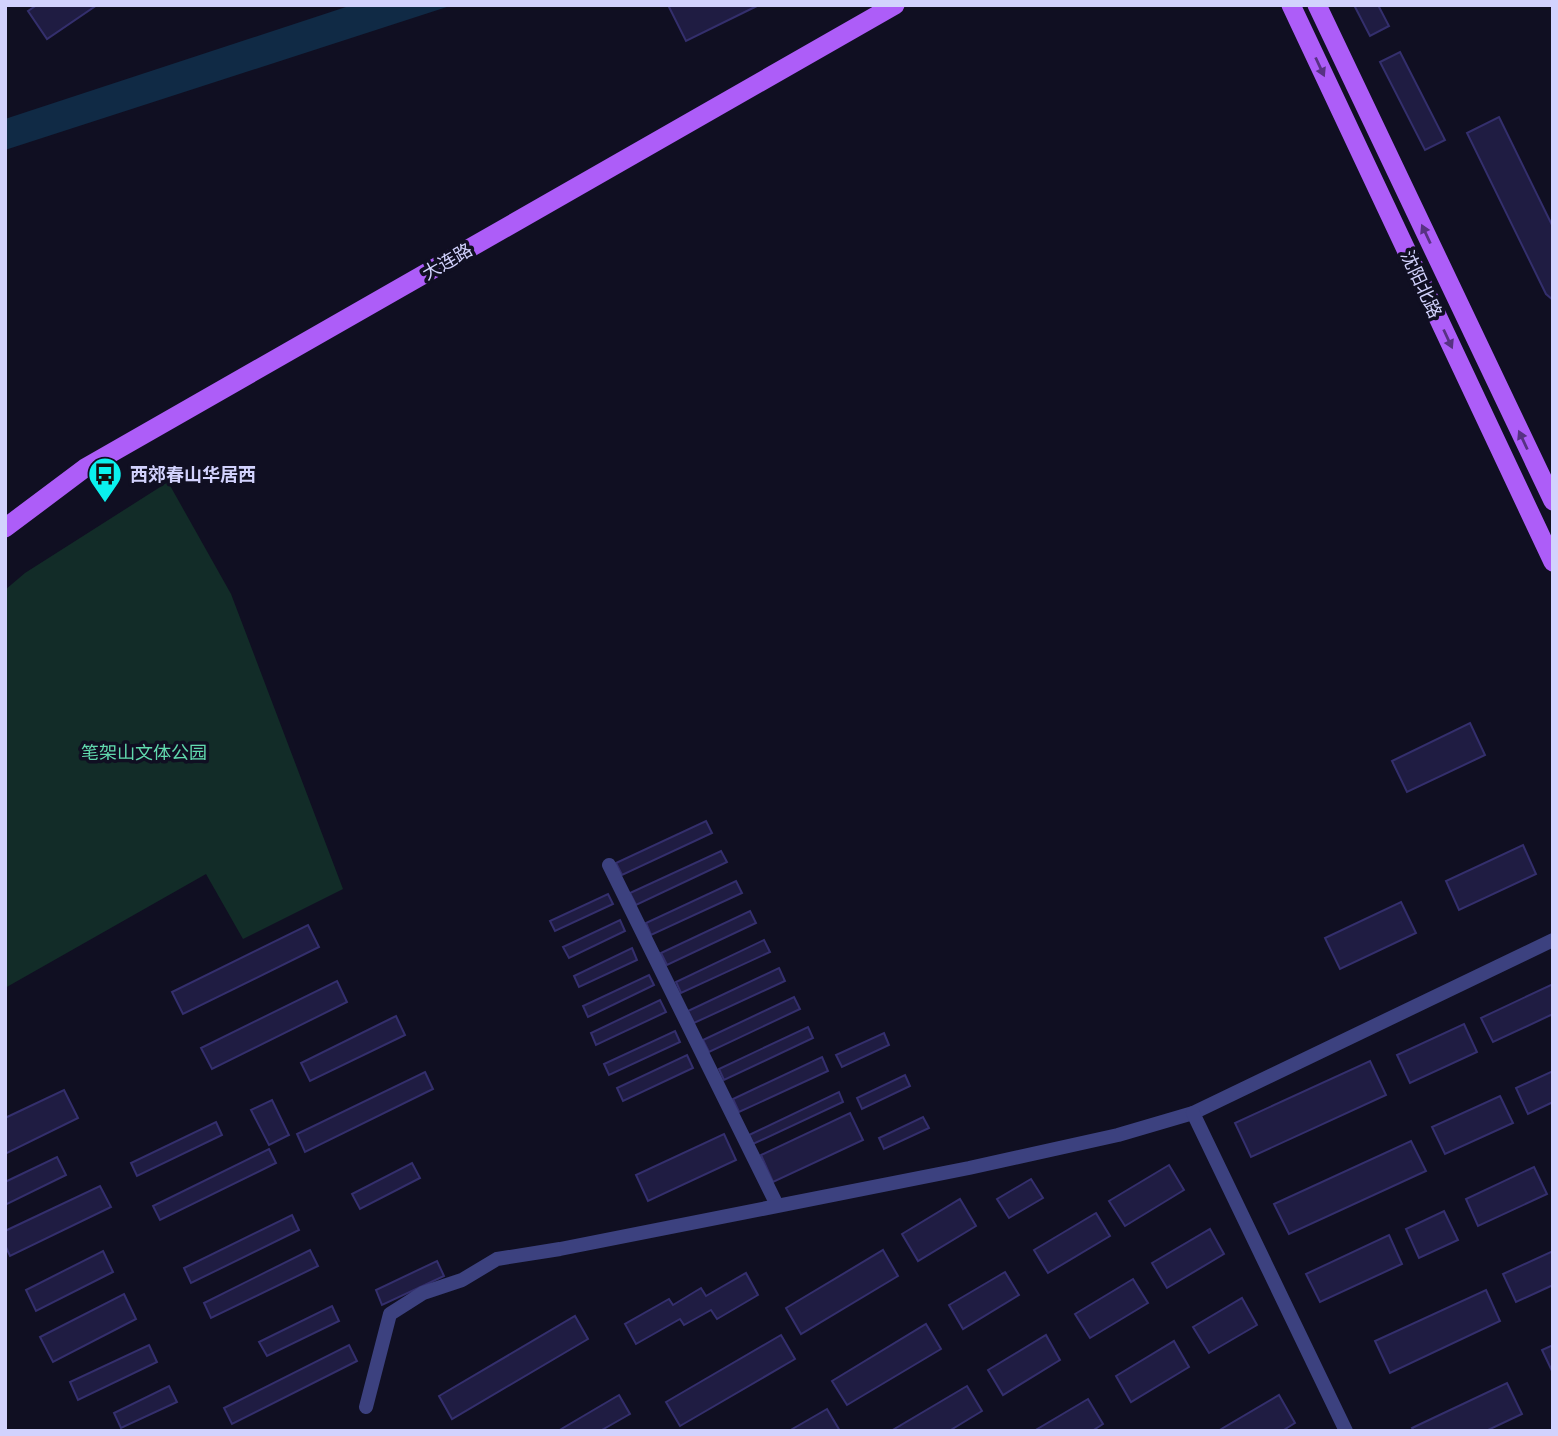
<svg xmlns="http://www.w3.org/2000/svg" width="1558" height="1436" viewBox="0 0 1558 1436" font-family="Commissioner,'Noto Sans SC',sans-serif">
  <rect width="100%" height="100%" fill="#100f22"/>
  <polygon fill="#122c28" points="168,482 231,594 343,889 243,939 206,874 5,988 5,590 25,573"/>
  <polygon fill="#102a45" points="352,5 453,5 5,150 5,119"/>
  <g fill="#1f1c42" stroke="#342f6d" stroke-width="2">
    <polygon points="37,5 97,5 47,39 28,11"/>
    <polygon points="668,5 759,5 686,41"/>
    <polygon points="1354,5 1378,5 1389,26 1370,36"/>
    <polygon points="1400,52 1445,140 1425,150 1380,62"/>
    <polygon points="1499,117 1553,227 1553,300 1546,294 1467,133"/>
    <polygon points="1470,723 1485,755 1407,792 1392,761"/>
    <polygon points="706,821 712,833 622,875 616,863"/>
    <polygon points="1523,845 1536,874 1459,910 1446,881"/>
    <polygon points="721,851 727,862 636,905 630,893"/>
    <polygon points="736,881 742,893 651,935 646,923"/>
    <polygon points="608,894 613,904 555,931 550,921"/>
    <polygon points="1401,902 1416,933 1340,969 1325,938"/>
    <polygon points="750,911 756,923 667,965 661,953"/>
    <polygon points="620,920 625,931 569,958 563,947"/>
    <polygon points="308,925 319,947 183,1014 172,992"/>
    <polygon points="764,940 770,952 681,993 676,982"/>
    <polygon points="632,948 637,960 579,987 574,976"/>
    <polygon points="779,968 785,981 694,1023 688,1011"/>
    <polygon points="649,975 654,985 588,1017 583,1006"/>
    <polygon points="337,981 347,1002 212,1069 201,1048"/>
    <polygon points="1553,984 1553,1014 1493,1042 1481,1018"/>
    <polygon points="794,997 800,1009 709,1052 703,1040"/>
    <polygon points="660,1000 666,1012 596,1045 591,1033"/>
    <polygon points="396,1016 405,1035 310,1081 301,1063"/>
    <polygon points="1464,1024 1477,1052 1410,1083 1397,1055"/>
    <polygon points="808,1027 813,1038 724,1080 719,1069"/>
    <polygon points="675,1031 680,1042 609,1075 604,1064"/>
    <polygon points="884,1033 889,1045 842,1067 836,1055"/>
    <polygon points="687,1055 693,1068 623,1101 617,1088"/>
    <polygon points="822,1057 828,1071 739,1112 733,1099"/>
    <polygon points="1370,1061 1386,1095 1251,1157 1235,1123"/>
    <polygon points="1553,1071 1553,1102 1528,1114 1516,1088"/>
    <polygon points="425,1072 433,1089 305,1152 297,1134"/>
    <polygon points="905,1075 910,1086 862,1109 857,1098"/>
    <polygon points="64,1090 78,1118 5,1154 5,1118"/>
    <polygon points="839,1092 843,1102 753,1144 749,1135"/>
    <polygon points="1500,1096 1513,1123 1445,1154 1432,1127"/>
    <polygon points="272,1100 289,1135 269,1145 251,1110"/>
    <polygon points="850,1113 863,1140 773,1182 761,1155"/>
    <polygon points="923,1117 929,1128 884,1149 879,1138"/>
    <polygon points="216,1122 222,1135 137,1176 131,1163"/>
    <polygon points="724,1134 736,1160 648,1201 636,1175"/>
    <polygon points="1411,1141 1426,1171 1289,1234 1274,1204"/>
    <polygon points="269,1149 276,1163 160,1220 153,1206"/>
    <polygon points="57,1157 66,1175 5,1205 5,1182"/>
    <polygon points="412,1163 420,1178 360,1209 352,1194"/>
    <polygon points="1169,1165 1184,1190 1125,1226 1109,1201"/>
    <polygon points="1534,1167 1547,1194 1478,1226 1466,1199"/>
    <polygon points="1031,1179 1043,1198 1009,1218 997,1199"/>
    <polygon points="100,1186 111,1207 10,1256 5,1245 5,1231"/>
    <polygon points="960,1199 976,1226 918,1261 902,1234"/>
    <polygon points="1444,1211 1458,1240 1419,1258 1406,1229"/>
    <polygon points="1096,1213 1110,1236 1048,1273 1034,1250"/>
    <polygon points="292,1215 299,1230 191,1283 184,1268"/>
    <polygon points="1210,1229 1224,1254 1167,1288 1152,1263"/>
    <polygon points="1389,1235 1402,1264 1320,1302 1306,1274"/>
    <polygon points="310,1250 318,1266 211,1318 204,1303"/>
    <polygon points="883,1250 898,1276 801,1334 786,1308"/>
    <polygon points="103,1251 113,1272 36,1311 26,1290"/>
    <polygon points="1553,1251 1553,1285 1516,1302 1503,1274"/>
    <polygon points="437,1261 444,1276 382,1305 376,1290"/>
    <polygon points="1005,1272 1019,1295 963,1329 949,1305"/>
    <polygon points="746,1273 758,1295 717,1319 711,1310 684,1325 680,1319 636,1344 625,1324 669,1299 673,1305 701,1288 706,1296"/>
    <polygon points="1133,1279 1148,1303 1090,1338 1075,1314"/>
    <polygon points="1486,1290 1500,1321 1390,1373 1375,1341"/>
    <polygon points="124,1294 136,1319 53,1362 40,1337"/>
    <polygon points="1242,1298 1257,1325 1209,1353 1193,1327"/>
    <polygon points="332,1306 339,1321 267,1356 259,1342"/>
    <polygon points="575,1316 588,1339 452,1419 439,1396"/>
    <polygon points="926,1324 941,1349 847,1405 832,1381"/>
    <polygon points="781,1335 795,1359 680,1426 666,1402"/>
    <polygon points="1046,1335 1060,1360 1003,1395 988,1370"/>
    <polygon points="1174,1341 1189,1367 1131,1402 1116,1376"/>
    <polygon points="149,1345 157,1362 78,1400 70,1382"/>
    <polygon points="349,1345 357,1361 232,1424 224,1408"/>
    <polygon points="1553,1345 1553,1373 1542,1350"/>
    <polygon points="1507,1383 1522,1414 1486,1431 1414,1431 1412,1428"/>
    <polygon points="169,1386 177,1402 121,1428 114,1413"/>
    <polygon points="967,1386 982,1411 949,1431 891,1431"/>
    <polygon points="619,1395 630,1414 600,1431 558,1431"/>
    <polygon points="1279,1395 1295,1423 1282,1431 1218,1431"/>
    <polygon points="1088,1399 1103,1424 1092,1431 1034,1431"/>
    <polygon points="827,1409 840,1431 789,1431"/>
  </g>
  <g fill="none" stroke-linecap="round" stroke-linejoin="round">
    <g stroke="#3c417f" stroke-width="14">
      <polyline points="609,865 777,1205"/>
      <polyline points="366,1407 390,1314 423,1293 462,1280 497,1259 560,1249 969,1168 1118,1135 1193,1113 1553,940"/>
    </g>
    <polyline stroke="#3c417f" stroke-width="14" points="1193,1113 1346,1431"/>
    <g stroke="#ad5df8" stroke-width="19">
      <polyline points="1291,5 1553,562"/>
      <polyline points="1317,5 1553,501"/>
      <polyline points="5,528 85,468 895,5"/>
    </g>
  </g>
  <defs><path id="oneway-solid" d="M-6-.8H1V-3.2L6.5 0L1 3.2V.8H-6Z" transform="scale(1.75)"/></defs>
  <g fill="#573282">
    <use href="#oneway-solid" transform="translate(1320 67) rotate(65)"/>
    <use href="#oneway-solid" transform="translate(1426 234) rotate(-115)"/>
    <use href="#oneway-solid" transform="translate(1448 339) rotate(65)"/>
    <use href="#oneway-solid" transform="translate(1523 440) rotate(-115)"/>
  </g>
  <defs>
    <g id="bus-pin" transform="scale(1.75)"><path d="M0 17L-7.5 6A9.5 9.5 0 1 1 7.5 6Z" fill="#0af1ee" stroke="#100f22"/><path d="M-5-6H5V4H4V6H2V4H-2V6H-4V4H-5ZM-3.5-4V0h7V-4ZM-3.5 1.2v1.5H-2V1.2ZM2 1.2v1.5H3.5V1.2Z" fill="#111"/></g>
  </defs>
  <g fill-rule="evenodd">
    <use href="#bus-pin" x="105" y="474"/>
  </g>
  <g text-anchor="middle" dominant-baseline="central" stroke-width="7" stroke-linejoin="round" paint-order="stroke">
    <g font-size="18" fill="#d2d2fd" stroke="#100f22">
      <text transform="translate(447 261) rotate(-30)">大连路</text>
      <text transform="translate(1422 284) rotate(65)">沈阳北路</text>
    </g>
    <g font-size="18" font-weight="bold" fill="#d2d2fd" stroke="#100f22" text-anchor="start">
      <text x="130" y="474">西郊春山华居西</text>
    </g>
    <g font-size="18" fill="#61daae" stroke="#100f22">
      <text x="144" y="752">笔架山文体公园</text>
    </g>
  </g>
  <rect width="1558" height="1436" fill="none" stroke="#d2d2fd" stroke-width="14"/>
</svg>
